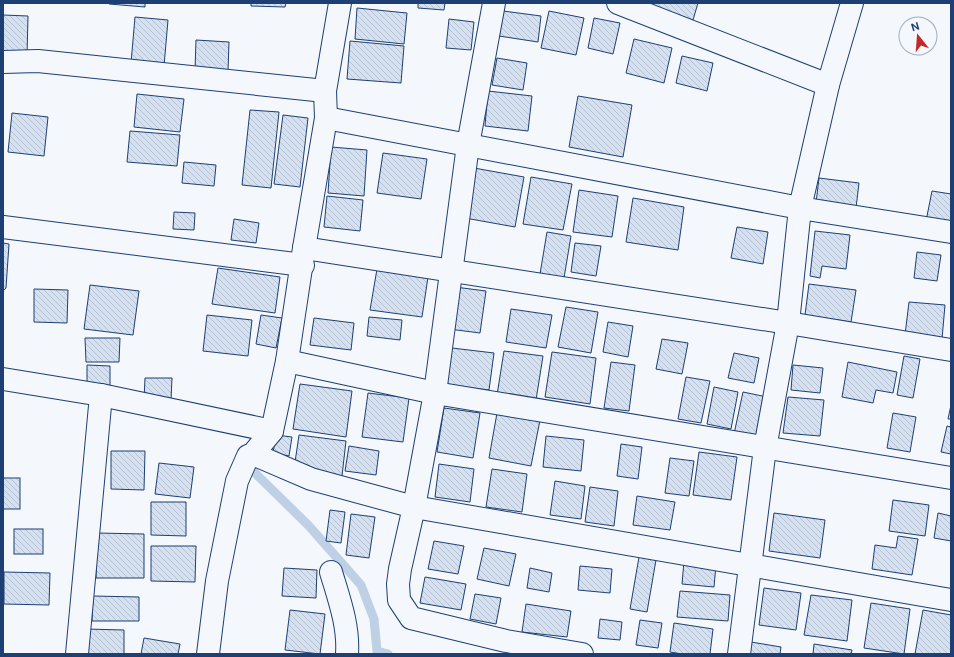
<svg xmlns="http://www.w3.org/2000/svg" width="954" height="657" viewBox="0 0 954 657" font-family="'DM Sans',sans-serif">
  <defs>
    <pattern id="building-back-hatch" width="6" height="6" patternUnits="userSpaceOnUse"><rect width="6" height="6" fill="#d5e0f0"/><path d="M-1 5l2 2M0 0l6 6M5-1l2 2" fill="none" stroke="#b6c1d1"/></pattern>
  </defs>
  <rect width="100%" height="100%" fill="#f4f7fb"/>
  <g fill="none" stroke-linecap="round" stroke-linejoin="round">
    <polyline stroke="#bed0e5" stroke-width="9" points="252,470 309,526 361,585 374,619 377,651 388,654"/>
  </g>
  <g fill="url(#building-back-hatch)" stroke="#1d3f73">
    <polygon points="109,3 145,3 145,7 109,4"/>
    <polygon points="251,3 286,3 285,7 251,6"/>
    <polygon points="418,3 445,3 444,10 418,8"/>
    <polygon points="651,3 698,3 693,20 650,6"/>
    <polygon points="357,8 407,13 404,44 355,39"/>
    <polygon points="503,11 541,16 538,42 499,36"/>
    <polygon points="549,11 584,18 576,55 541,48"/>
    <polygon points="3,15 28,16 27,56 3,55"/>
    <polygon points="135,17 168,20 164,66 131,63"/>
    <polygon points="594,18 620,23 613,54 588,48"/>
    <polygon points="449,19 474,22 471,50 446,48"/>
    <polygon points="634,39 672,48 664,83 626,73"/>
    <polygon points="196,40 229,42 228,71 195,70"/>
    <polygon points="350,41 404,46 401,83 347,79"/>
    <polygon points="682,56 713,63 707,91 676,83"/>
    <polygon points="497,58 527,63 523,90 492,85"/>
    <polygon points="488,91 532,96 528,131 485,126"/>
    <polygon points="137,94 184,99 180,132 134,127"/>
    <polygon points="578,96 632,105 623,157 569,147"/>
    <polygon points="250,110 279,112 271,188 242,185"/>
    <polygon points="12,113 48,117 44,156 8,152"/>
    <polygon points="283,115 308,118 300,187 274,184"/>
    <polygon points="130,131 180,135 177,166 127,162"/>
    <polygon points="331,147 367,150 364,196 328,193"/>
    <polygon points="383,153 427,159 421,199 377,193"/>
    <polygon points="184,162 216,165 214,186 182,183"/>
    <polygon points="474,168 524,177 515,227 465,218"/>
    <polygon points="531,177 572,184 563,230 523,224"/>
    <polygon points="819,178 859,183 856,208 816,203"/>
    <polygon points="579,190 618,196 612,237 573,232"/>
    <polygon points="932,191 951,194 951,225 926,221"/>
    <polygon points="327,196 363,200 360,231 324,227"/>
    <polygon points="633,198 684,207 678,250 626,242"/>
    <polygon points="174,212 195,213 194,230 173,229"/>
    <polygon points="234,219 259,223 256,243 231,240"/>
    <polygon points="737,227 768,232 763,264 731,258"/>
    <polygon points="815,231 850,235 846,269 822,266 820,278 810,276"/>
    <polygon points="547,232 571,236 564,278 540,274"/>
    <polygon points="3,243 9,244 6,288 3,291"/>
    <polygon points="575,243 601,246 596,276 571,272"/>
    <polygon points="917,252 941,255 937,281 914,278"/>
    <polygon points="218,268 280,277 275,313 212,304"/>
    <polygon points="377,269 428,277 422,317 370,310"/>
    <polygon points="809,284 856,290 851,322 805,315"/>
    <polygon points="90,285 139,291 133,335 84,329"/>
    <polygon points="455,287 486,291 480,333 449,329"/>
    <polygon points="34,289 68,290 67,323 34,322"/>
    <polygon points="909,302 945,305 942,339 905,335"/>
    <polygon points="566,307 598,312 591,353 558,347"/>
    <polygon points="511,309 552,315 546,348 506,342"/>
    <polygon points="207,315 252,320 248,356 203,351"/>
    <polygon points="261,315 282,318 276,348 256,344"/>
    <polygon points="369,317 402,320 400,340 367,336"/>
    <polygon points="314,318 354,323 351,350 310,345"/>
    <polygon points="608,322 633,326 628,357 603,352"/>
    <polygon points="85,338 120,338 119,362 86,362"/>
    <polygon points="662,339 688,343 682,374 656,369"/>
    <polygon points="452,348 494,353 489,390 447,385"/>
    <polygon points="504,351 543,356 536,400 497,395"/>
    <polygon points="552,352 596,358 590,404 545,397"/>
    <polygon points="734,353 759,358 754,383 728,378"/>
    <polygon points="904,356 920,359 913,398 897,395"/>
    <polygon points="611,362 635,365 629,411 604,408"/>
    <polygon points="848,362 897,372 893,393 876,390 873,403 842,397"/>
    <polygon points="87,365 110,366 110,390 87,390"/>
    <polygon points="793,365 823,368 820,393 791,390"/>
    <polygon points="686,377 710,381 701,423 678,419"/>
    <polygon points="145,378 172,378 171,400 144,400"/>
    <polygon points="300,384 352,391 346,437 293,429"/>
    <polygon points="714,387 738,392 731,429 707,424"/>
    <polygon points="743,392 767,397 759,439 734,434"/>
    <polygon points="368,393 409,398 403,442 362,437"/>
    <polygon points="788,397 824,400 820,436 783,433"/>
    <polygon points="951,405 951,419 948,419"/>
    <polygon points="444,408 480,413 473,458 437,452"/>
    <polygon points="497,413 540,420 531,466 489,458"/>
    <polygon points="893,413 916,417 910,452 887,448"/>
    <polygon points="947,426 951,427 951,454 941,452"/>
    <polygon points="276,435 292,437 289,456 273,453"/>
    <polygon points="299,435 346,441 342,476 294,469"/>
    <polygon points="546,436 584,440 581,471 543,467"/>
    <polygon points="621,444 642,447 638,479 617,476"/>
    <polygon points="349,446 379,451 376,475 345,471"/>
    <polygon points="111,451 145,451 144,490 111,489"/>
    <polygon points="699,452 737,457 731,500 693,495"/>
    <polygon points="670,458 694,461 689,496 665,493"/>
    <polygon points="159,463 194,467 190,498 155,494"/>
    <polygon points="439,464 474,469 470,502 435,497"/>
    <polygon points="492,469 527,474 522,512 486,507"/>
    <rect x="3" y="478" width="17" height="31"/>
    <polygon points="555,481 585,486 581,519 550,515"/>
    <polygon points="590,487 618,491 614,526 585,522"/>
    <polygon points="637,496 675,502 670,530 633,525"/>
    <polygon points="893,500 929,505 925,536 889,531"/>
    <polygon points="151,502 186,502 186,536 151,535"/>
    <polygon points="330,510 345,512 341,543 326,541"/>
    <polygon points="774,513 825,520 820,558 769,551"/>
    <polygon points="938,513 951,516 951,541 934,538"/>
    <polygon points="351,514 375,517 369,558 346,555"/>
    <rect x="14" y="529" width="29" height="25"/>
    <polygon points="97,533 144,534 144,578 96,578"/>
    <polygon points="898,536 918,539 912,575 872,569 875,545 896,548"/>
    <polygon points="434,541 464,546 458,574 428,569"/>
    <polygon points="151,546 196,546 195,582 151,581"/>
    <polygon points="484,548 516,554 509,586 477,579"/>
    <polygon points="639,557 656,560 647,612 630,609"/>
    <polygon points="684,561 716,565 714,587 682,584"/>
    <polygon points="580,566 612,569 610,593 578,590"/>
    <polygon points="284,568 317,570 316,598 282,596"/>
    <polygon points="530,568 552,573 549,592 527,588"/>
    <polygon points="4,572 50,573 49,605 4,604"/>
    <polygon points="425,577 466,584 461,610 420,603"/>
    <polygon points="764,588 801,593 796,630 759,625"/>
    <polygon points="680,591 730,595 728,621 677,617"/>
    <polygon points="475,594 501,598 496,624 470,619"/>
    <polygon points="811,595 852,600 847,641 804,635"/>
    <polygon points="93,596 139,597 139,621 92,621"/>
    <polygon points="871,603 910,609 904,654 864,648"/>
    <polygon points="526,604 571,611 567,637 522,632"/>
    <polygon points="290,610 325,614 320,654 285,650"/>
    <polygon points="923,610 951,615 951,654 915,654"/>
    <polygon points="600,619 622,622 620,640 598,638"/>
    <polygon points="640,620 662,623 658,648 636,645"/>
    <polygon points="674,623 713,629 710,654 682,654 670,652"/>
    <polygon points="85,629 124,630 124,654 84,654"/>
    <polygon points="144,638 180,644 178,654 141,654"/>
    <polygon points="751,642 781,647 780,654 750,654"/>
    <polygon points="814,644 852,650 851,654 813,654"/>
  </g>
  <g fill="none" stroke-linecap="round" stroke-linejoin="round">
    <g stroke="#1d3f73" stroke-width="24">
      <g id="minor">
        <polyline points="494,3 468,145 435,393 414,507 400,569 398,584 399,600 411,618 506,641 582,654"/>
        <polyline points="618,3 828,85"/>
        <polyline points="3,62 38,61 325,91"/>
        <polyline points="326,118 800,208 951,232"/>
        <polyline points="3,227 303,265"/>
        <polyline points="304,248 788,323 951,350"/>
        <polyline points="287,361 435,393 951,478"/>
        <polyline points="3,379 101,395 272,431"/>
        <polyline points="253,454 311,479 414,507 951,600"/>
        <path d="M331,572C339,599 349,626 347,654"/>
        <polyline points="77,654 101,395"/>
        <polyline points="208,654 217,581 237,481 248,456 253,454 272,431 287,361 304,248 326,118 325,91 340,3"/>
        <polyline points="739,654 765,448 788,323 800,208 828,85 852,3"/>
      </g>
    </g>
    <use href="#minor" stroke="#f4f7fb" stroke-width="22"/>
  </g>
  <rect width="954" height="657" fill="none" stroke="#1d3f73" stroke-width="8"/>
  <g transform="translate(918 36) rotate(343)"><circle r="19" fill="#f4f7fb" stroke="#9eadc5"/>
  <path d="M0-3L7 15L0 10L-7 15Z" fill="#c62828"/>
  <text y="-6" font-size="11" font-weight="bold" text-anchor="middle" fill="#1d3f73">N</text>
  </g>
</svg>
